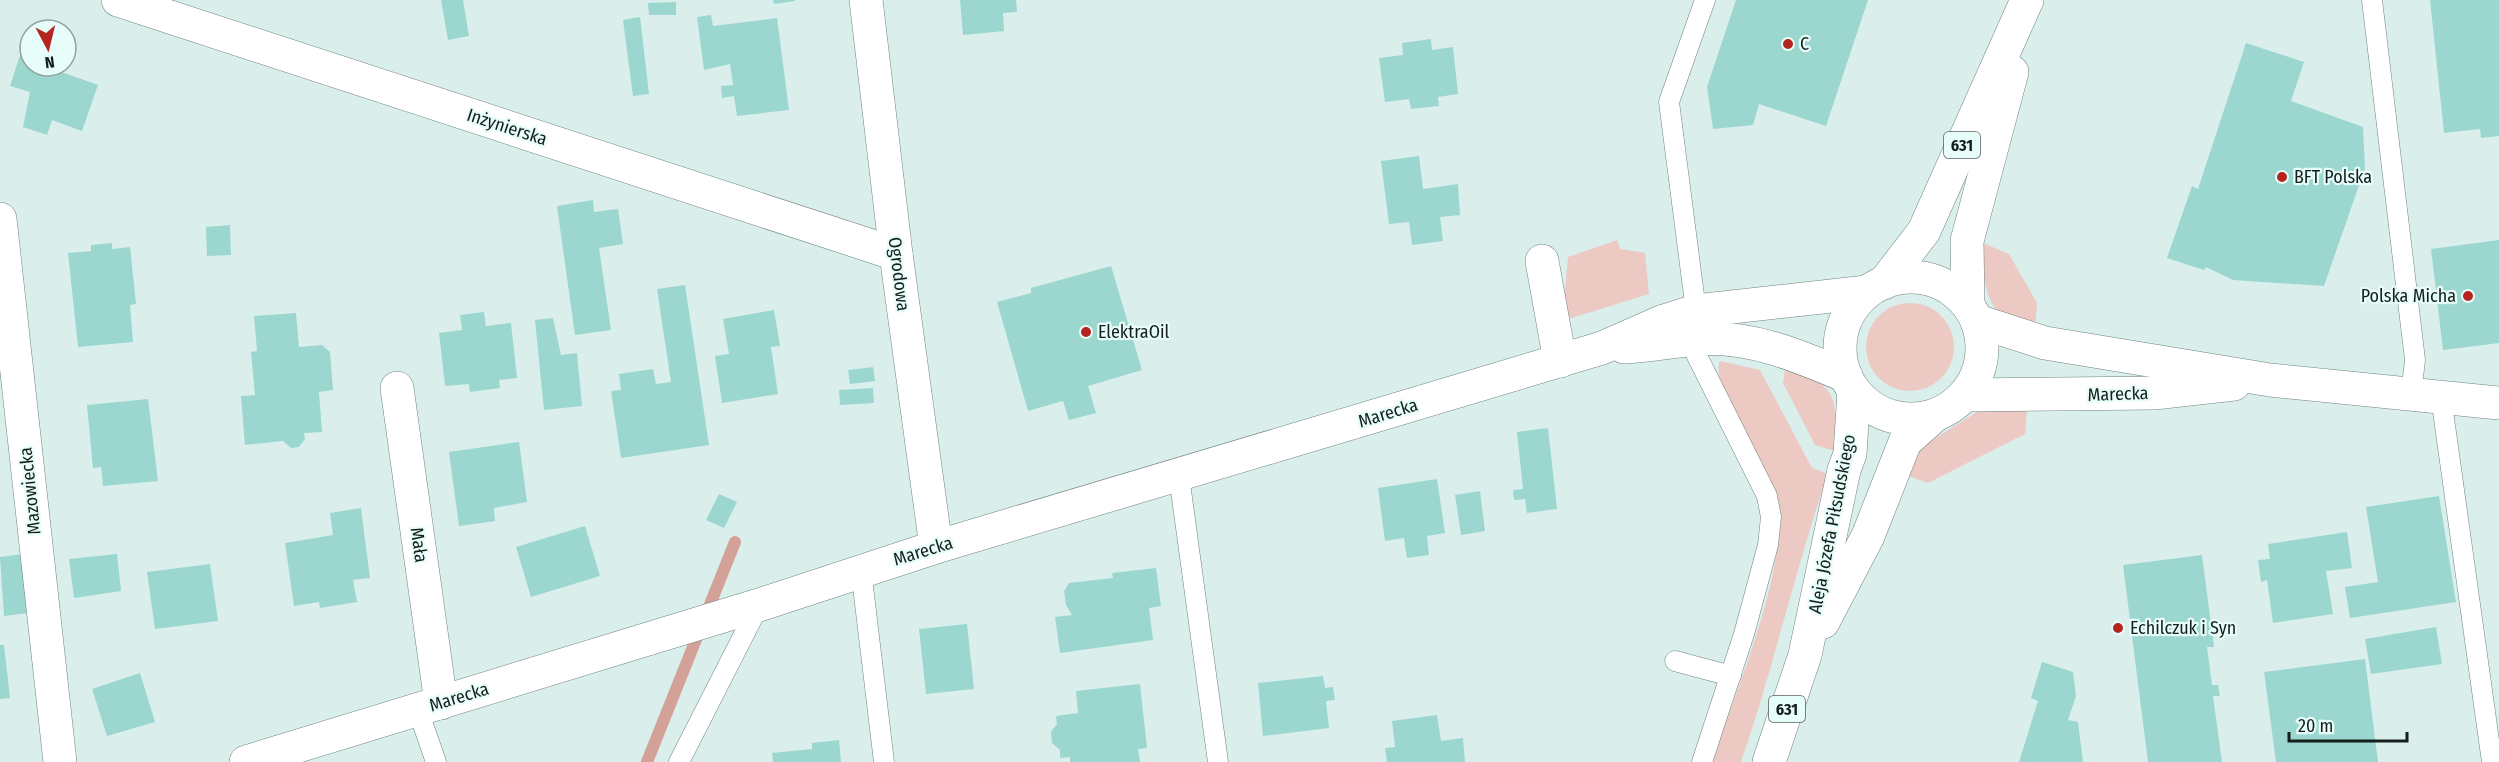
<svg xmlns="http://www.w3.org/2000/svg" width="2499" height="762" viewBox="0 0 2499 762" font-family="'Fira Sans Condensed',sans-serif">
  <rect width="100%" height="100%" fill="#daefec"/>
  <g fill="#edc9c4">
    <polygon points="1617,240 1620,249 1645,253 1649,294 1562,321 1568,257"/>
    <path d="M1983,243L2009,254L2037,303L2035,328C2027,326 2017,324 2008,320C1983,306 1982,268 1983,243Z"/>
    <circle cx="1910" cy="347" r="44"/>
    <path d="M1720,361L1760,370L1812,468L1828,474C1795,569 1774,667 1741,762H1711C1735,694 1791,565 1777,495C1764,471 1709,382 1720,361Z"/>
    <path d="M1786,363C1838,390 1837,393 1835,451L1815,445L1783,383Z"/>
    <polygon points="1993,406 2027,409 2025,434 1928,483 1906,475 1918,449 1977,412"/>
  </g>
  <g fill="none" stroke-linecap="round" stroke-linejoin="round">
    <polyline stroke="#d4a199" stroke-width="12" points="647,762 735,542"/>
  </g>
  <g fill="#9bd7cf">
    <polygon points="441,0 463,0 469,36 448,40"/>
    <polygon points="773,0 795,0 795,1 774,4"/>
    <polygon points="960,0 1016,0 1017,12 1003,13 1004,31 963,35"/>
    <polygon points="1736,0 1868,0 1826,126 1759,104 1753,125 1713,129 1707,87"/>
    <polygon points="2430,0 2499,0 2499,136 2481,138 2480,129 2444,133"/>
    <polygon points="676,2 676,15 649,15 648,3"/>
    <polygon points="711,15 713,26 777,18 789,110 737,116 734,96 722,98 721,86 733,85 730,64 704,70 697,17"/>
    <polygon points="640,17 649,94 633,96 623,20"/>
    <polygon points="1431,39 1432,50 1453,47 1458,94 1438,97 1439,106 1411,109 1409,99 1385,102 1379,58 1403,55 1402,43"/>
    <polygon points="2246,43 2304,62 2291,101 2363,127 2365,168 2324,286 2233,280 2206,267 2204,270 2167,258 2192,186 2198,189"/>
    <polygon points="22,49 30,51 30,66 45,66 98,85 82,131 52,120 47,135 23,127 30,92 10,86"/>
    <polygon points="1419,156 1423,189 1458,184 1460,215 1440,217 1443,241 1412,245 1409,222 1389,224 1381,161"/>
    <polygon points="593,200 594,212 618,209 623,244 599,248 611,330 575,335 557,206"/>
    <polygon points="230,225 231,255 207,256 206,227"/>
    <polygon points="2499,240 2499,343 2443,350 2431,249"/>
    <polygon points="112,243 112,249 130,247 136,304 130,305 133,342 78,347 68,253 91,251 91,245"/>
    <polygon points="1111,266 1142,370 1088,386 1096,413 1069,420 1063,401 1028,411 997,302 1031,293 1031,288"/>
    <polygon points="685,285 709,445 621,458 611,391 621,390 619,374 653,369 656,384 671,382 657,289"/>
    <polygon points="774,310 780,346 771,347 778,394 722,403 715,356 729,354 723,319"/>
    <polygon points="484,312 486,326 511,323 517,378 499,380 500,388 470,392 469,384 445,386 439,333 462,330 460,315"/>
    <polygon points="296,313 299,347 322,345 330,352 333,390 319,392 322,432 304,433 305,439 299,447 291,448 283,441 245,445 241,396 255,395 251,352 257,351 254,316"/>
    <polygon points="553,318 561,355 577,353 582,406 544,410 535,320"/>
    <polygon points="873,367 875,381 850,384 848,370"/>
    <polygon points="873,388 874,403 840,405 839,390"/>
    <polygon points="148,399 158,481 103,486 101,467 93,468 87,405"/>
    <polygon points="1548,428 1557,509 1527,513 1525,499 1514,500 1513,490 1523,489 1517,432"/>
    <polygon points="519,442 527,502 494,508 495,521 459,526 449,452"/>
    <polygon points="1437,479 1445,533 1427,536 1429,555 1407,558 1404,538 1385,541 1378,488"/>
    <polygon points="1480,491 1485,531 1461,535 1455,495"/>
    <polygon points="719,494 737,502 724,528 706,520"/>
    <polygon points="2439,496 2456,602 2350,618 2345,587 2378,582 2366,507"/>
    <polygon points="361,508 370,578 353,580 357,602 320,608 319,602 294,606 285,543 333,535 330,513"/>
    <polygon points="585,526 600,576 531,597 516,547"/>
    <polygon points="2347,532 2352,568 2326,571 2333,614 2273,623 2267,580 2261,582 2258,560 2270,559 2268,544"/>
    <polygon points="23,554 29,613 4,616 0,557"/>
    <polygon points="117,554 121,591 74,598 69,559"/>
    <polygon points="2202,555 2214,647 2207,647 2212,685 2218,685 2220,696 2213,696 2222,762 2148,762 2123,565"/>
    <polygon points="210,564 218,621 155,629 147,572"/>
    <polygon points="1156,568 1161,606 1149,608 1153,640 1060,653 1055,617 1072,615 1066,605 1064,591 1069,583 1113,578 1112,573"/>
    <polygon points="967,624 974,689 926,694 919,629"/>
    <polygon points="2436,627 2442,664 2371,674 2365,639"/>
    <polygon points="0,645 4,645 10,698 0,699"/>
    <polygon points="2365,659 2378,762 2276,762 2264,672"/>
    <polygon points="2042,662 2073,672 2076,696 2068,720 2078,722 2083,762 2019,762 2038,701 2031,698"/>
    <polygon points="140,673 155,722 107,736 92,689"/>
    <polygon points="1323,676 1325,688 1333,687 1335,700 1326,701 1329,728 1263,736 1258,683"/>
    <polygon points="1140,684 1147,748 1138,749 1140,762 1070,762 1070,757 1060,758 1060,750 1052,743 1051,732 1057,724 1056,716 1078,713 1076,691"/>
    <polygon points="1437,715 1441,741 1463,738 1465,762 1387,762 1385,748 1395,747 1392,721"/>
    <polygon points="839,740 841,762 773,762 772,753 812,749 812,743"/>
  </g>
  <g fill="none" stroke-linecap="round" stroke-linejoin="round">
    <g stroke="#6f8380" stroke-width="21">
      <g id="service">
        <polyline points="2372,0 2415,360 2411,394"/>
        <polyline points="1696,311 1669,102 1705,0"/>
        <polyline points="1698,339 1696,354 1767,496 1771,517 1768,545 1744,634 1702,762"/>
        <polyline points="2441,397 2492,762"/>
        <polyline points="1179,476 1218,762"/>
        <polyline points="861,570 884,762"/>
        <polyline points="1675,661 1731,676"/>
        <polyline points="418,710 436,762"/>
        <polyline points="679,762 759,605"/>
      </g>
    </g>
    <g stroke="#6f8380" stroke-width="34">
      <g id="minor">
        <polyline points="118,0 896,254"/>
        <polyline points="866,0 896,254 936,547"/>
        <polyline points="0,219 60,762"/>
        <polyline points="1542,261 1560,361"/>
        <polyline points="397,388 441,703"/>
      </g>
    </g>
    <g stroke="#6f8380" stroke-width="34">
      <g id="tertiary">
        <polyline points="1977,321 2045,343 2270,380 2499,403"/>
        <path d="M1624,347C1649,346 1673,341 1698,339C1750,335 1799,356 1846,376"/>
        <polyline points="1966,395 2154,393 2234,384"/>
        <polyline points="246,762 759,605 936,547 1602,348 1661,322 1696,311 1867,292"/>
      </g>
    </g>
    <g stroke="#6f8380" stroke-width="34">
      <g id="primary">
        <circle cx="1911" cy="348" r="71"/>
        <polyline points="1884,283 1924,231 2027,0"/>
        <polyline points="1968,304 1967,241 2012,72"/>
        <polyline points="1823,622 1868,536 1905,442 1934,416"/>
        <polyline points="1769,762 1805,655 1844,470 1850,454 1854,391"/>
      </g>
    </g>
    <use href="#service" stroke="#fff" stroke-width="20"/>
    <use href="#minor" stroke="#fff" stroke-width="33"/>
    <use href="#tertiary" stroke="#fff" stroke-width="33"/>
    <use href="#primary" stroke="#fff" stroke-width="33"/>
  </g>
  <g fill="#b42420" stroke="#e7fdf9" stroke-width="2">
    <circle cx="1788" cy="44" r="6"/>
    <circle cx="2282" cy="177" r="6"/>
    <circle cx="2468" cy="296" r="6"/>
    <circle cx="1086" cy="332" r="6"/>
    <circle cx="2118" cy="628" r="6"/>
  </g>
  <g text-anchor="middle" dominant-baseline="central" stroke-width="4.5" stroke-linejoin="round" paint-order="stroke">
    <g fill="#e7fdf9" stroke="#55615e" stroke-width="1.5">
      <rect x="1944" y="132" width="36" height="26" rx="4.5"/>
      <rect x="1769" y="696" width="36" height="26" rx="4.5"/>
    </g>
    <g font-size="16" font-weight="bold" fill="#161e1c">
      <text x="1962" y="145">631</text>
      <text x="1787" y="709">631</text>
    </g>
    <g font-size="18" fill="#161e1c" stroke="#e7fdf9" text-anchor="start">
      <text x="1800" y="44">C</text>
      <text x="2294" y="177">BFT Polska</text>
      <text x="2456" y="296" text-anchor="end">Polska Micha</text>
      <text x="1098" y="332">ElektraOil</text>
      <text x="2130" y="628">Echilczuk i Syn</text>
    </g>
    <g font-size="18" fill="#161e1c" stroke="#e7fdf9">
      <text transform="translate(507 127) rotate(18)">Inżynierska</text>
      <text transform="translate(899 274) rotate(83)">Ogrodowa</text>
      <text transform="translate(2118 394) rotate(-2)">Marecka</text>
      <text transform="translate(1388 413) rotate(-17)">Marecka</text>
      <text transform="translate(30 491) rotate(-96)">Mazowiecka</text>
      <text transform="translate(1832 524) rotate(-79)">Aleja Józefa Piłsudskiego</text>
      <text transform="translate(419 545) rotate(82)">Mała</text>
      <text transform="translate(923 551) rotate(-17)">Marecka</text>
      <text transform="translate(459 697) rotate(-17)">Marecka</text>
    </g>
  </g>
  <g transform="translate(48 48) rotate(173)"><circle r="28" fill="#e7fdf9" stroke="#93a4a1" stroke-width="1.5"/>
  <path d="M0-4.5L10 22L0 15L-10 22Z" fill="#b42420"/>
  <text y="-9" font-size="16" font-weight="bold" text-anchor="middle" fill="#161e1c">N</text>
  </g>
  <path d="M2289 732v9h118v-9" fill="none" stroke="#161e1c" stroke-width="3"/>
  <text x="2298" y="732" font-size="18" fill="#161e1c" stroke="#e7fdf9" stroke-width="4.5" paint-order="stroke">20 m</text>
</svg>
